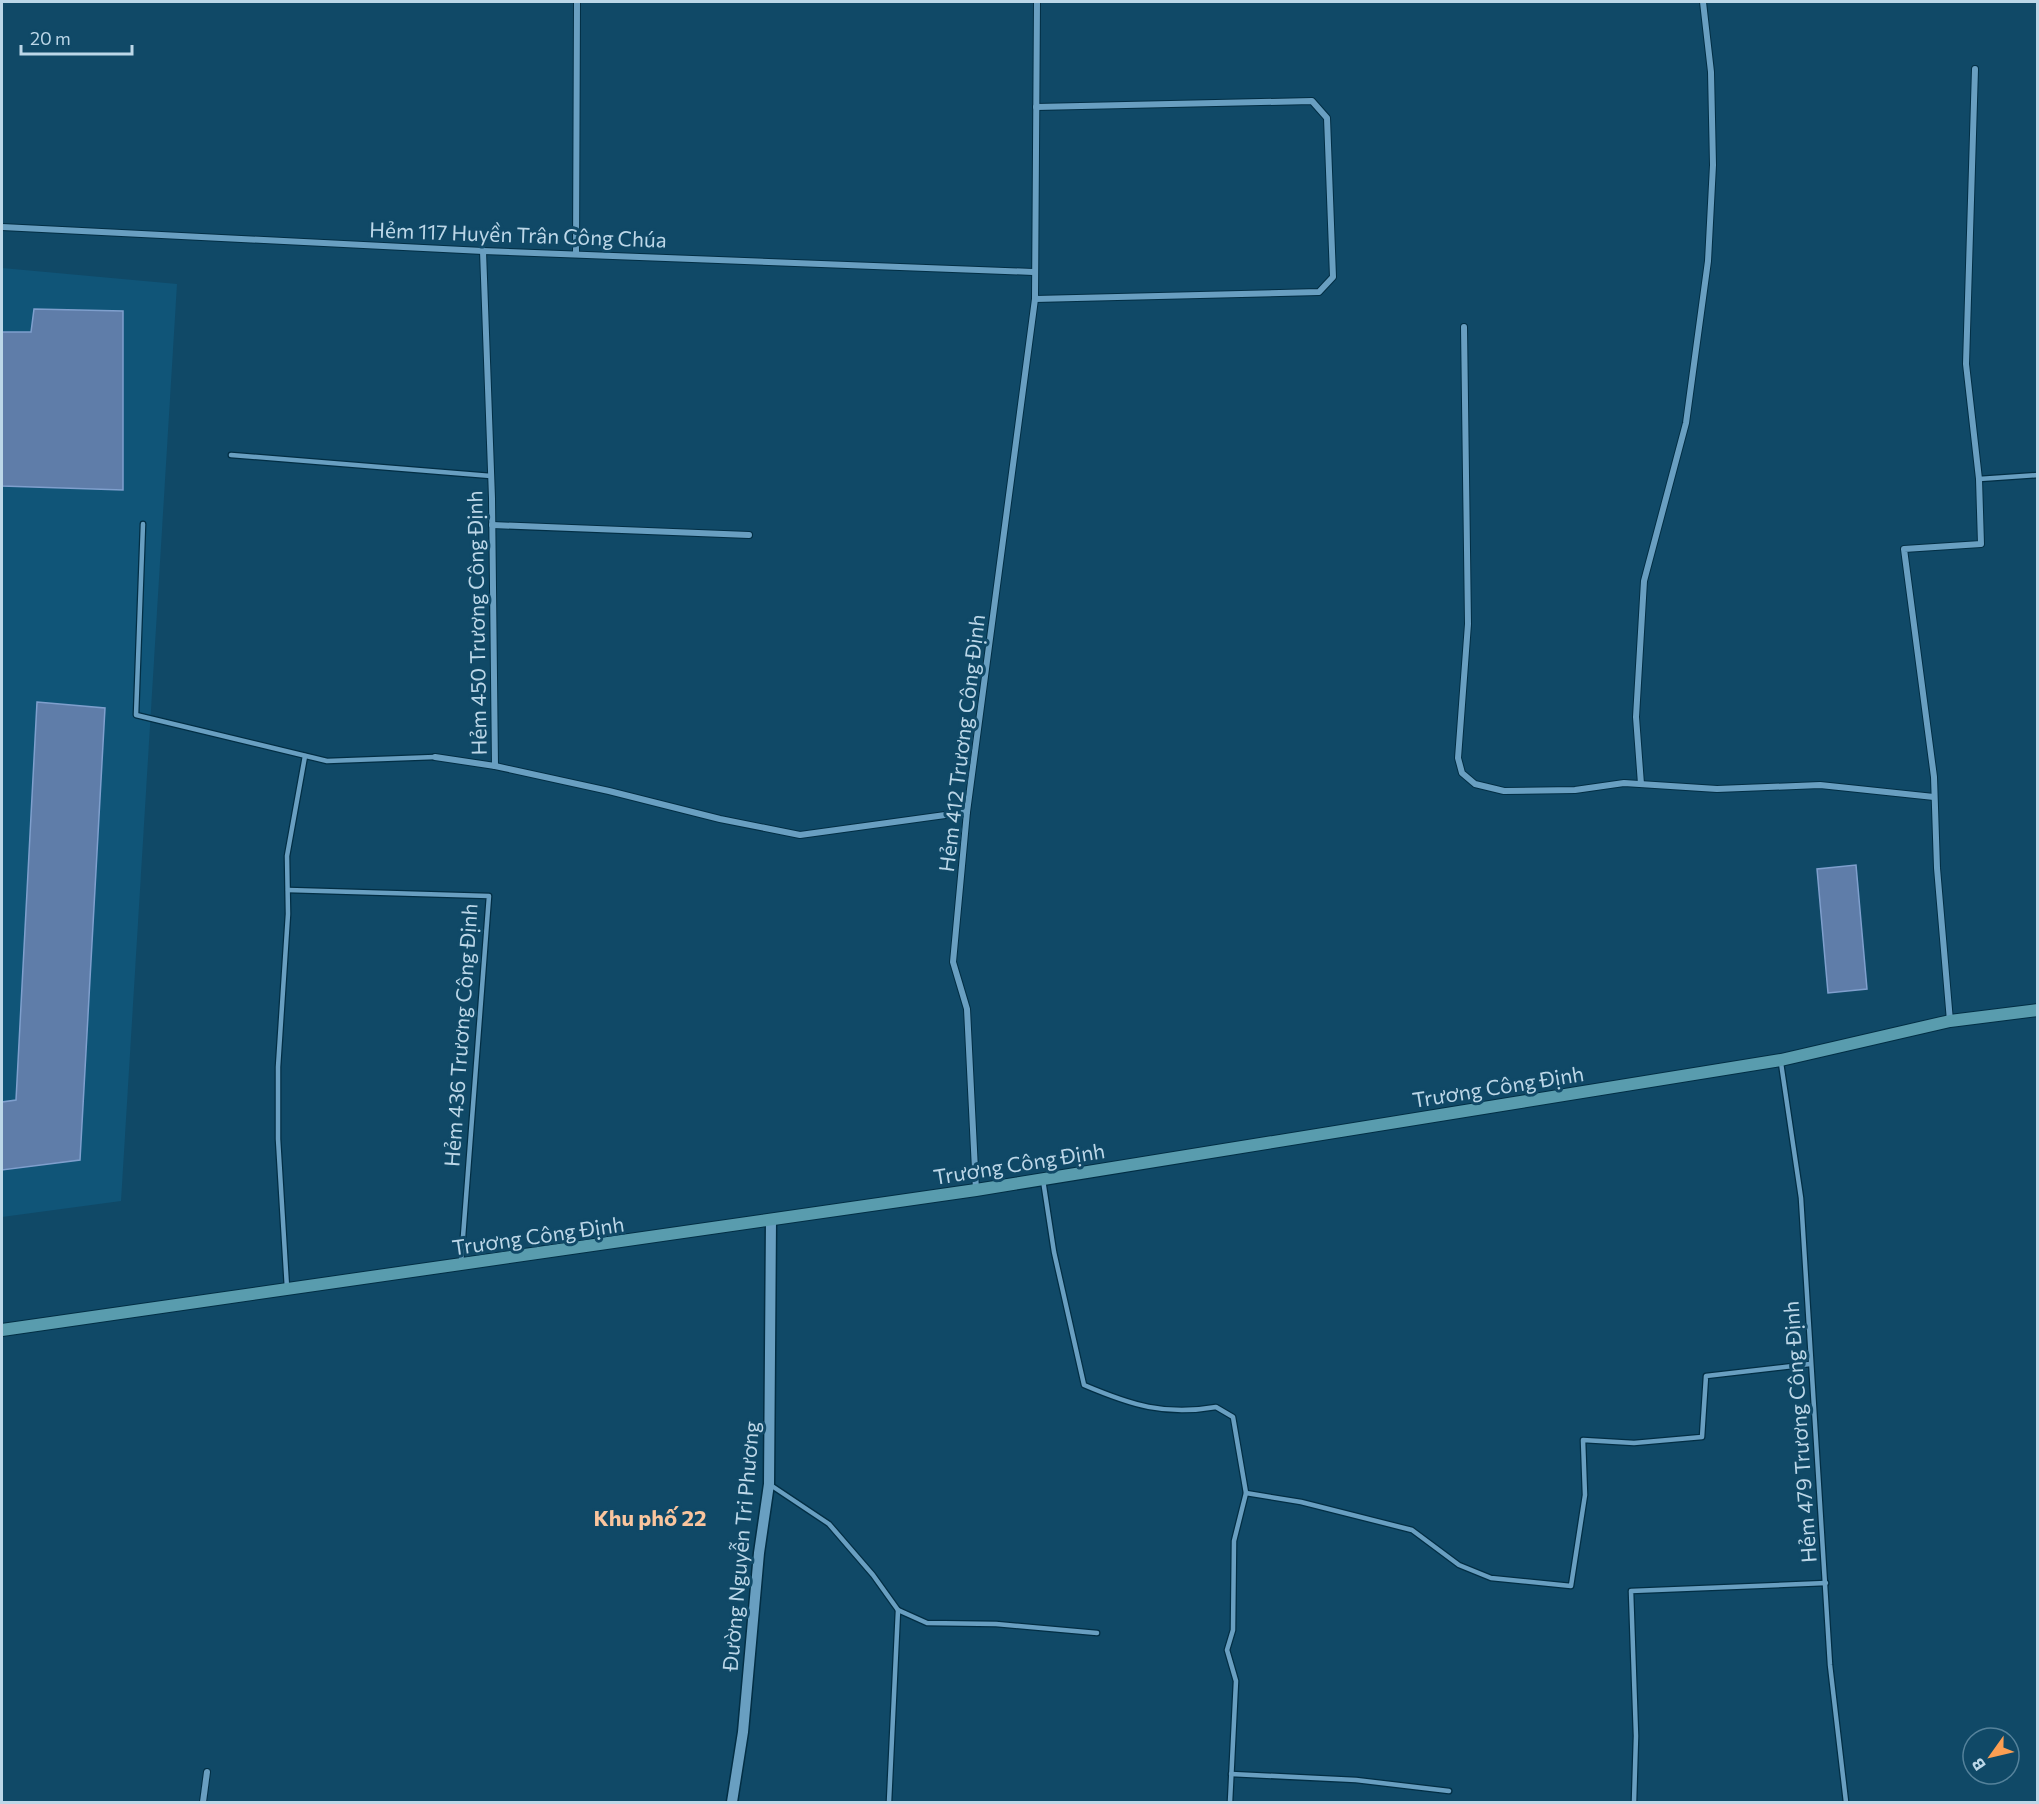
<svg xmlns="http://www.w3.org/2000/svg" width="2039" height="1804" viewBox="0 0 2039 1804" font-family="Commissioner,sans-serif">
  <rect width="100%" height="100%" fill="#104967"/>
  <polygon fill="#105578" points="2,268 177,284 121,1201 2,1217"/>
  <g fill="#5f7da9" stroke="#7f9fcd" stroke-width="1.5">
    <polygon points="34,309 123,311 123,490 2,486 2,332 31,332"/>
    <polygon points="37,702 105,708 80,1160 2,1170 2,1102 16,1100"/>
    <polygon points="1856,865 1867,989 1828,993 1817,869"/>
  </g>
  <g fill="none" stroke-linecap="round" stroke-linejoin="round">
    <g stroke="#022e44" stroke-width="7">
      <g id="service">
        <polyline points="231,455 491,476"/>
        <polyline points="1979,479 2038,475"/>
        <polyline points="143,524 136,715 327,761 435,757"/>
        <polyline points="288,890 489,896 461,1263"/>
        <polyline points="1781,1063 1801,1198 1830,1665 1846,1802"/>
        <path d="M1043,1180L1054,1252L1084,1385C1131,1405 1165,1416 1216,1407L1233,1417L1246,1493L1234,1541L1233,1630L1227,1650L1236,1681L1230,1802"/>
        <polyline points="287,1288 278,1139 278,1067 288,914 287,856 305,756"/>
        <polyline points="769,1484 829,1524 873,1575 898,1610 889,1802"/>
        <polyline points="1246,1493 1301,1502 1412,1530 1459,1565 1491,1578 1571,1586 1585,1495 1583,1440 1634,1443 1702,1437 1706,1376 1810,1364"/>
        <polyline points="898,1610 927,1623 996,1624 1097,1633"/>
        <polyline points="1231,1774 1356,1780 1449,1791"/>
        <polyline points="1634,1802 1636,1736 1631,1591 1826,1583"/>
      </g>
    </g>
    <g stroke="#022e44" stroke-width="8">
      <g id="minor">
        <polyline points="2,227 483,251 1033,272"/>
        <polyline points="483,251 492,498 495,766"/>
        <polyline points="576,254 577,2"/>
        <polyline points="1035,299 1319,292 1333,277 1327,118 1312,101 1036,107"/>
        <polyline points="1464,327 1468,624 1458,758 1462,773 1475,784 1504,791 1575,790 1624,783 1717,789 1820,785 1934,797"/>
        <polyline points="492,525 749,535"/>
        <polyline points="435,757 495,766 609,791 720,819 800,835 967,812"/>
        <polyline points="1641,784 1636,717 1644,581 1686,423 1708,261 1713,165 1711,72 1703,2"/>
        <polyline points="1950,1021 1937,868 1934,777 1904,549 1981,544 1979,479 1966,364 1975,69"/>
        <polyline points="976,1190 967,1009 953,962 967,812 1035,299 1037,2"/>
        <polyline points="203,1802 207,1772"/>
      </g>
    </g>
    <g stroke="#022e44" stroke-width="13">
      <polyline id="tertiary" points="732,1802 743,1732 759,1553 769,1484 771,1220"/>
    </g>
    <g stroke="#022e44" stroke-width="14">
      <polyline id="secondary" points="2,1330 976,1190 1781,1060 1950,1021 2038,1010"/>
    </g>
    <use href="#service" stroke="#699fc1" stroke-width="4.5"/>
    <use href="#minor" stroke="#699fc1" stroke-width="6"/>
    <use href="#tertiary" stroke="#699fc1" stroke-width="10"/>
    <use href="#secondary" stroke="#599cae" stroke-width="12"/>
  </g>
  <g text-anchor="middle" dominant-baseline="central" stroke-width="6" stroke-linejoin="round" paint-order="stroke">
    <g font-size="21" fill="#bcd7e8" stroke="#104967">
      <text transform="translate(518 234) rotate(2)">Hẻm 117 Huyền Trân Công Chúa</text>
      <text transform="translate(476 623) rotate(-91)">Hẻm 450 Trương Công Định</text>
      <text transform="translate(961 743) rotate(-83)">Hẻm 412 Trương Công Định</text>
      <text transform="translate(460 1035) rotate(-86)">Hẻm 436 Trương Công Định</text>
      <text transform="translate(1498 1086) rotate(-9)">Trương Công Định</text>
      <text transform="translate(1019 1163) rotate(-9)">Trương Công Định</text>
      <text transform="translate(538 1235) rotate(-8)">Trương Công Định</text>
      <text transform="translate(1799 1432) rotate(-94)">Hẻm 479 Trương Công Định</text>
      <text transform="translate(740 1546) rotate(-85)">Đường Nguyễn Tri Phương</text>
    </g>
    <g font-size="22" font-weight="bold" fill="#fac59e" stroke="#104967">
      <text x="650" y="1517">Khu phố 22</text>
    </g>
  </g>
  <rect width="2039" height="1804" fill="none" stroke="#bcd7e8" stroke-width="6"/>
  <g transform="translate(1991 1756) rotate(236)"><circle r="28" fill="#104967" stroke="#55829b" stroke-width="1.5"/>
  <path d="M0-4.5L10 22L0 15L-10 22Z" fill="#fc9e52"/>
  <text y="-9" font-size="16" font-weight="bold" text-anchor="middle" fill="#bcd7e8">B</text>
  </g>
  <path d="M21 45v9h111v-9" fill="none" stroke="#bcd7e8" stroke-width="3"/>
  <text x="30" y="45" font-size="18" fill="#bcd7e8" stroke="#104967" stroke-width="4.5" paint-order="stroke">20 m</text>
</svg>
